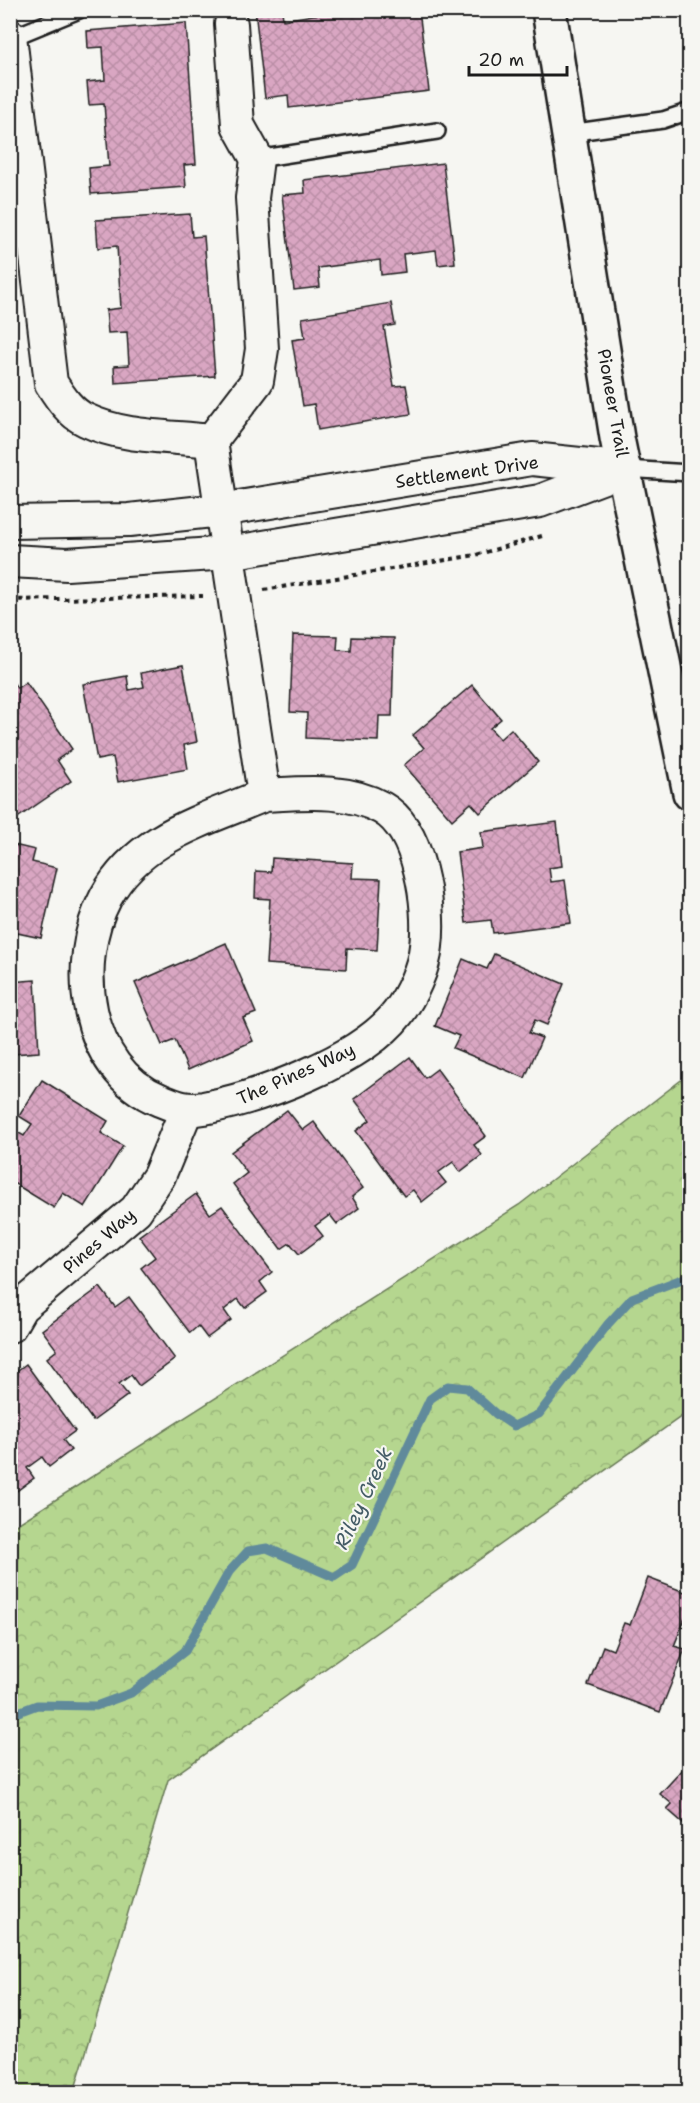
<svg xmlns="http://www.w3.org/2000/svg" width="700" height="2103" viewBox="0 0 700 2103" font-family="'Shantell Sans',sans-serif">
  <defs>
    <pattern id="forest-crowns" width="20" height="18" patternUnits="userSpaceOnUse" patternTransform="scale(1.5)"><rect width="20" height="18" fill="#b5d68f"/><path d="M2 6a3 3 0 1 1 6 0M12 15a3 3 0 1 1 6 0" fill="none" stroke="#9bb77b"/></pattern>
    <pattern id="building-cross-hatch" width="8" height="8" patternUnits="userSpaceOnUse" patternTransform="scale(1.5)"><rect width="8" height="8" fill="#d9a6c2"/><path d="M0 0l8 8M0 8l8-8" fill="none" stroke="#ba8ea6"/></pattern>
  </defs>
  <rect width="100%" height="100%" fill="#f6f6f2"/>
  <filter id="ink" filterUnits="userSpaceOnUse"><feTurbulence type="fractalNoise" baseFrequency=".0167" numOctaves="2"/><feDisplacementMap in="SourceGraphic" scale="12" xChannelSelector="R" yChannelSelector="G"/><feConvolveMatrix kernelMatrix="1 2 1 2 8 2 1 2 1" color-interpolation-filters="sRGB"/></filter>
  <g filter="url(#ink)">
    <polygon fill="url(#forest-crowns)" stroke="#687956" stroke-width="1.5" points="689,1074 689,1411 168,1780 74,2092 11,2092 11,1528 519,1205"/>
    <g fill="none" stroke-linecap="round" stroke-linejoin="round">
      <polyline stroke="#618a9b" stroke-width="9" points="10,1719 13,1714 37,1705 96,1706 131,1693 185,1651 229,1572 248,1551 267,1548 334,1577 352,1565 430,1399 448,1386 467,1388 496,1414 514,1426 539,1414 608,1324 632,1298 690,1276"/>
    </g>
    <g fill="url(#building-cross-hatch)" stroke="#1c1c1c" stroke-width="1.5">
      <polygon points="255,10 282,10 283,20 344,10 419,10 429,91 289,108 288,95 265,98"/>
      <polygon points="186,23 196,164 184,165 186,187 91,194 89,168 109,166 104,104 89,105 87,82 105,80 103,47 88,48 87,31"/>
      <polygon points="443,163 455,263 438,265 436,250 403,254 405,272 381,275 380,260 318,268 320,287 294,290 282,195 305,193 304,180"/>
      <polygon points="190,214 192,237 204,236 215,376 115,383 114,366 129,365 127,332 108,333 106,310 121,308 117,246 98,248 96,220"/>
      <polygon points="391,303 395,325 384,327 394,386 406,385 411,414 318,430 314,404 303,406 292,340 305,338 302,318"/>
      <polygon points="293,635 338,636 337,650 351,651 352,637 394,638 392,716 379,716 378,741 306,738 307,713 290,712"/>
      <polygon points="183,665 197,742 184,745 188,769 118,782 113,757 97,760 83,684 127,676 129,690 144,687 141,673"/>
      <polygon points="10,678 17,688 26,682 72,749 57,760 71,781 13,821 10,816"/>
      <polygon points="472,685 501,719 490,728 500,739 511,729 538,762 480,813 471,803 452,820 404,765 424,748 413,735"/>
      <polygon points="557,822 562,866 549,868 551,882 565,880 571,923 493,933 491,920 466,923 457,852 483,848 481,832"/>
      <polygon points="10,844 35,850 32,862 57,868 41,938 17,933 13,950 10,949"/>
      <polygon points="272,858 353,863 352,878 381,879 377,950 347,948 346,969 266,964 270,899 255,898 256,871 271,872"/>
      <polygon points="226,943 256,1013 243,1018 253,1041 188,1070 175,1040 162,1045 135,983"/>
      <polygon points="494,954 564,984 547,1025 535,1020 529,1033 542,1038 525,1078 453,1048 459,1036 435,1026 463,959 487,969"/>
      <polygon points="35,980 39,1052 13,1054 14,1071 10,1071 10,982"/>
      <polygon points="410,1057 425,1078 437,1069 486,1136 474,1145 482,1155 460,1172 453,1162 438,1173 446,1183 422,1202 413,1190 404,1196 356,1131 370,1120 354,1099"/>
      <polygon points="42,1080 108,1121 101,1133 123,1146 85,1207 63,1193 54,1208 10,1181 10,1132 12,1129 24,1136 32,1124 19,1116"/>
      <polygon points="287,1110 303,1130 314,1122 363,1188 352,1197 359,1208 337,1224 330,1215 315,1226 323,1236 299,1254 290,1243 281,1249 233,1184 247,1173 231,1152"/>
      <polygon points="196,1194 210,1214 222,1206 272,1272 260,1282 267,1292 245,1308 238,1299 224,1310 231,1320 207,1338 198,1326 190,1333 141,1268 155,1257 139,1236"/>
      <polygon points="100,1287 115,1307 129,1297 175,1359 139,1386 131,1375 119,1384 128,1395 93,1421 47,1358 57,1350 42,1330"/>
      <polygon points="26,1364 75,1431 63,1440 71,1450 49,1467 42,1457 27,1468 34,1478 10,1496 10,1368 14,1373"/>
      <polygon points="648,1578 690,1594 690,1606 674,1646 685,1649 660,1712 588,1685 603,1646 613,1650 624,1623 630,1625"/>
      <polygon points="684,1768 690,1772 690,1829 667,1809 672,1804 660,1794"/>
    </g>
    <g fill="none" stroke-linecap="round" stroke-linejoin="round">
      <g stroke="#1c1c1c" stroke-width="20">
        <g id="service">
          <polyline points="11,38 79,10"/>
          <polyline points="569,133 663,120 690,111"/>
          <polyline points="257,159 437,131"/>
          <polyline points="625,469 690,473"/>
        </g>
      </g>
      <g stroke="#1c1c1c" stroke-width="36">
        <g id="minor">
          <path d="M10,36L51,383C60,397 70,413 86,420C123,438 171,436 211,441L257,381L262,349L252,198L257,159L238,125L231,24"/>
          <path d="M211,441L264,795C305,793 345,788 382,808C420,829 431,907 426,946C424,968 411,996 398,1013C362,1060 261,1097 204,1108C186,1111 177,1107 160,1100C84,1070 71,962 106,897C139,836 206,820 264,795"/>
          <polyline points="10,522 129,520 221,510 532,459 618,468"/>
          <polyline points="10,561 67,564 228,553 540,501 625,469"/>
          <polyline points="10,1326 21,1307 136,1210 159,1176 186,1111"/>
        </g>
      </g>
      <g stroke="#1c1c1c" stroke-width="38">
        <polyline id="secondary" points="549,10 617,438 690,793"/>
      </g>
      <g stroke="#1c1c1c" stroke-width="4" stroke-dasharray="4.5 4.5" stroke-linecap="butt">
        <polyline points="264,590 476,555 542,536"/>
        <polyline points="10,600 203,596"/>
      </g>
      <use href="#service" stroke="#f6f6f2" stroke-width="15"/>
      <use href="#minor" stroke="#f6f6f2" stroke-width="32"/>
      <use href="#secondary" stroke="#f6f6f2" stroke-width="33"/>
    </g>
  </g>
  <g text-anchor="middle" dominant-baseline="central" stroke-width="4.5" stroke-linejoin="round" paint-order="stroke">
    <g font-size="18" fill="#1c1c1c" stroke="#f6f6f2">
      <text transform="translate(613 403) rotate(80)">Pioneer Trail</text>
      <text transform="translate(467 472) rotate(-8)">Settlement Drive</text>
      <text transform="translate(296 1074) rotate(-24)">The Pines Way</text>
      <text transform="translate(99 1241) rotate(-41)">Pines Way</text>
    </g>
    <g font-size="20" font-style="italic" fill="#445c66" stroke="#f6f6f2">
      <text transform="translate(363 1498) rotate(-65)">Riley Creek</text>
    </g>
  </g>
  <rect width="700" height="2103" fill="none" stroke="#f6f6f2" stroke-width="36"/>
  <rect x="18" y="18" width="664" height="2067" fill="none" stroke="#1c1c1c" stroke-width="2" filter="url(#ink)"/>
  <path d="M469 66v9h98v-9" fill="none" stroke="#1c1c1c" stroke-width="3"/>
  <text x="478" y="66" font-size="18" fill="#1c1c1c" stroke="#f6f6f2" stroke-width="4.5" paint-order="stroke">20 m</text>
</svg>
